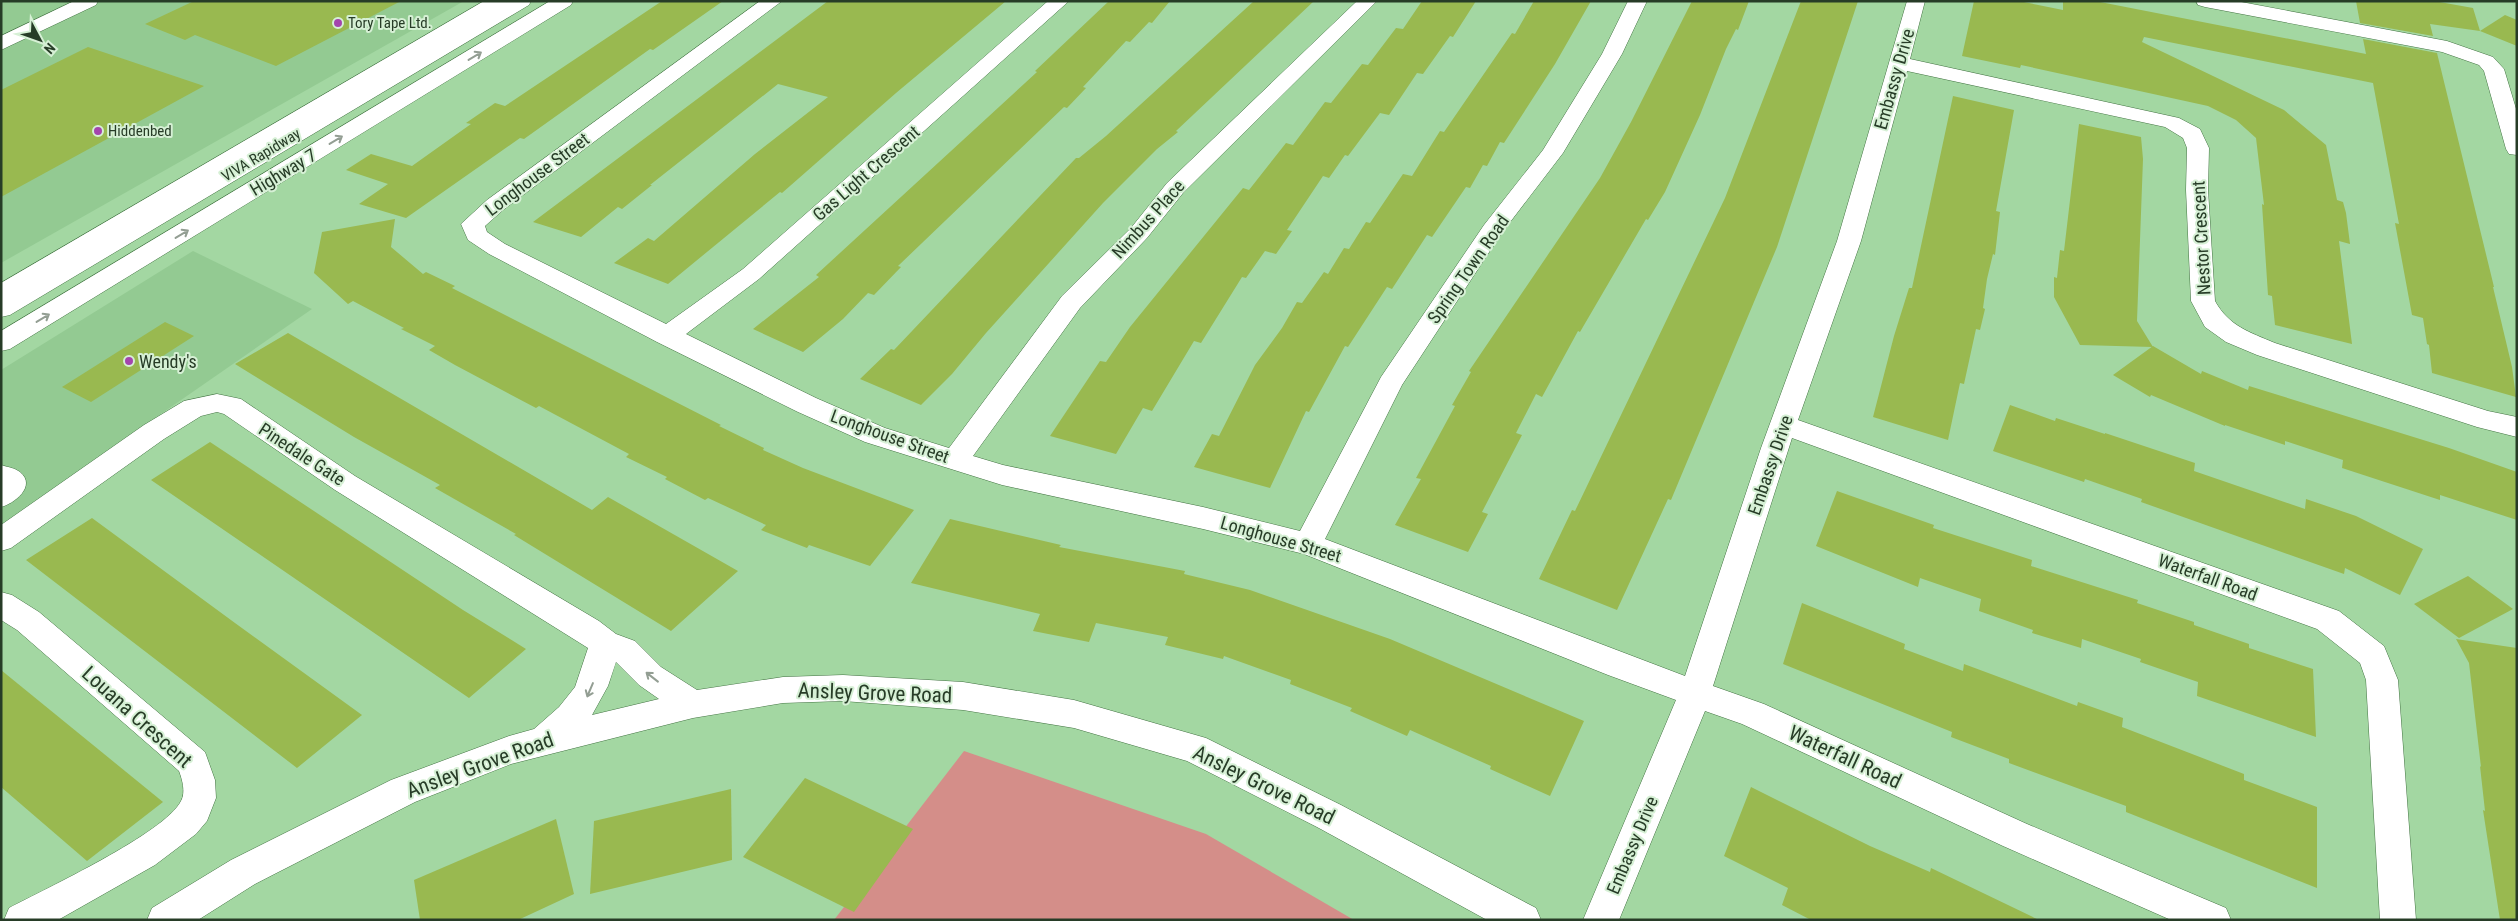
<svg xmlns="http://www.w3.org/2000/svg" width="2518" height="921" viewBox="0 0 2518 921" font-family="'Roboto Condensed',sans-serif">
  <rect width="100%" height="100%" fill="#a3d7a2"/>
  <g fill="#93ca92">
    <polygon points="1,1 464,1 1,263"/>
    <polygon points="193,251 312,309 1,525 1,370"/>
  </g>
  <polygon fill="#d48e89" points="964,751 1206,834 1354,920 834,920"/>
  <g fill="#99b950">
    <polygon points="194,1 401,1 276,66 195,35 185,40 145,24"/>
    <polygon points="662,1 723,1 653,50 650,49 524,139 520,138 406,218 359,204 388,184 346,170 371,154 412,166 471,124 466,123 495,103 505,106"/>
    <polygon points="828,1 1006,1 896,93 782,193 780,192 668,284 614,263 648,238 654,241 755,154 828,97 778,84 650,185 652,185 622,209 618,207 581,237 533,222"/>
    <polygon points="1109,1 1170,1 1152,23 1149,22 1130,42 1126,41 1083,87 1086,88 1067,108 1064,107 898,266 901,267 874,295 868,293 843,319 803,352 753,329 819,277 816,275 1037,72 1035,71"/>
    <polygon points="1254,1 1314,1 1176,131 1178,132 1157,149 1103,203 986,333 952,374 921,405 860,379 891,349 894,350 1076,158 1079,158 1106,136"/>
    <polygon points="1422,1 1476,1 1453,37 1450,36 1423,74 1417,73 1389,115 1380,113 1348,156 1345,155 1329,178 1323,176 1287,230 1292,231 1276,254 1265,251 1246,278 1242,277 1201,343 1194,341 1152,411 1143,408 1116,454 1050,436 1100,361 1106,362 1130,327 1243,188 1249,190 1286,143 1293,145 1325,102 1331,103 1362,64 1368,65 1396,28 1403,29"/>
    <polygon points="1534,1 1591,1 1555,64 1504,143 1500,142 1487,166 1483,165 1470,188 1466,187 1432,237 1427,235 1392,289 1387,287 1348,347 1345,346 1309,412 1306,411 1270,488 1194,467 1212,434 1219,436 1255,365 1282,328 1297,302 1302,303 1324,272 1328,274 1344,248 1349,249 1366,222 1370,223 1403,174 1412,176 1440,131 1444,132 1512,33 1515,34"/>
    <polygon points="1692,1 1749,1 1738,30 1736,29 1726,49 1700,115 1665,192 1648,220 1646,219 1580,332 1578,331 1542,397 1536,394 1516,433 1522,435 1482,512 1488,514 1468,552 1395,525 1421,479 1416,478 1455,406 1452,405 1471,372 1469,371 1600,178 1631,122"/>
    <polygon points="1801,1 1858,1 1777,247 1671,500 1668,499 1617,610 1539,579 1572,510 1575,511 1725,198"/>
    <polygon points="1974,1 2019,1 2063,10 2063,1 2095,1 2366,54 2363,39 2437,53 2494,287 2493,287 2512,367 2516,397 2432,373 2429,345 2427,344 2423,318 2412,315 2395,223 2399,224 2373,83 2144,37 2142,42 2284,110 2326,145 2337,200 2343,202 2346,213 2350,244 2339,241 2352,344 2275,325 2272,296 2268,295 2262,204 2264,205 2256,138 2236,120 2208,106 2021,65 2020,68 1962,56"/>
    <polygon points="2356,1 2434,1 2473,8 2480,31 2505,15 2517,20 2517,46 2480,31 2430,24 2433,36 2360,23"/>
    <polygon points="88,47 204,86 1,197 1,90"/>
    <polygon points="1953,96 2014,110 1996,211 2000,212 1995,255 1993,254 1987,279 1983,308 1985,309 1980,330 1976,329 1964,384 1960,383 1948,440 1873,417 1894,336 1909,288 1912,288"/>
    <polygon points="2079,124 2141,137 2143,159 2137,321 2153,347 2080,345 2054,297 2054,277 2057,278 2060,250 2064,251"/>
    <polygon points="395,219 391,247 423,274 426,272 455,286 452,288 721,425 719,426 764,448 763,450 803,468 914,510 870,566 809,545 807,548 761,530 766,525 708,498 705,500 665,479 667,477 626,457 629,454 539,406 536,408 455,365 429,350 435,346 401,329 404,328 353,301 348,304 314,273 322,232"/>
    <polygon points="165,322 194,336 91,402 62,387"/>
    <polygon points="288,333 592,510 608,497 738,571 671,631 514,535 516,534 435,488 440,485 354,437 235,364"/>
    <polygon points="2153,346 2201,374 2202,371 2248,390 2249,386 2449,448 2517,472 2517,520 2440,495 2440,500 2342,468 2343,460 2285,441 2285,445 2225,425 2225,426 2151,395 2150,397 2113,375"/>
    <polygon points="2010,405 2055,421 2056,418 2105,434 2105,433 2195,463 2194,471 2305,509 2306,499 2356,516 2423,549 2400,595 2345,568 2344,574 2141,502 2142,499 2085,479 2084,482 1993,451"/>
    <polygon points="210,442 463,610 526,649 469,698 151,480"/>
    <polygon points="1837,491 1934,525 1933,528 2032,560 2031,566 2138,600 2137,603 2194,622 2194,625 2249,644 2249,648 2313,669 2316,737 2197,696 2198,682 2140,662 2141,659 2082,639 2081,648 2032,633 2033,630 1979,611 1981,599 1920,578 1918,587 1816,546"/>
    <polygon points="92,518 235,623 362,715 297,768 26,560"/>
    <polygon points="950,519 1061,545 1059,547 1185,571 1184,574 1250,590 1390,639 1584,721 1550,796 1490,769 1491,766 1410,730 1407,736 1350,711 1352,708 1290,684 1291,680 1224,656 1223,659 1165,645 1168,637 1096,623 1089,642 1033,631 1040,614 911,583"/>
    <polygon points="2468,576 2513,609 2459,638 2414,604"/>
    <polygon points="1802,603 1905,644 1904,649 1963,671 1964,664 2077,706 2078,702 2123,718 2122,727 2244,774 2244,780 2317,807 2317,888 2126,812 2126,806 2009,763 2009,759 1951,737 1952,732 1783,664"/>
    <polygon points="2456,639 2517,648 2517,920 2500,920 2483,810 2485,811 2480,766 2481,767 2469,663"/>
    <polygon points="1,670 163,802 87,861 1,787"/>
    <polygon points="805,778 913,829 854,912 743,857"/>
    <polygon points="1751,787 1870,846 1930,872 1931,868 2039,920 1811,920 1782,905 1788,888 1724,856"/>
    <polygon points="731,789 732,860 590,894 594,821"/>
    <polygon points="556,819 574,894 518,920 420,920 414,880"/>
  </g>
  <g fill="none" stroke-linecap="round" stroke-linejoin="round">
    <g stroke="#437343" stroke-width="1">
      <g id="minor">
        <polygon points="74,1 98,1 96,5 1,50 1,36"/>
        <polygon points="508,1 531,1 529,5 10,315 1,317 1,298"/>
        <path d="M760,1H782L503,210L485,226L487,232L505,244L666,324L743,269L1048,1H1069L759,279L686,334L816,398L885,428L949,448L1062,296L1131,228L1167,183L1357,1H1377L1183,193L1147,238L1080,308L973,456L1003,465L1203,507L1300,531L1381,377L1484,225L1543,150L1602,54L1628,1H1647L1622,54L1563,153L1501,234L1402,385L1325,539L1685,676L1761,448L1837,241L1907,1H1925L1910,59L2179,118L2200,129L2209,148L2208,190L2215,301C2229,326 2249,332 2275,343L2488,411L2517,417V437L2477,427L2257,355L2226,342L2205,327L2191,301L2186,190L2187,148L2183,138L2165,127L1907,71L1861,241L1798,420L2339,611L2384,646L2398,680L2416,920H2380L2366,680L2360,663L2317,629L1792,438L1713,686L1764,704L2027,824L2226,908L2231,920H2171L2003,846L1742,724L1705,711L1619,920H1583L1676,700L1608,675L1304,554L1203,529L1002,485L865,442L798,412L657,342L489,254L468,240L461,224L487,200Z"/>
        <polygon points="2196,1 2236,1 2447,41 2493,57 2504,69 2517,112 2517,155 2509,154 2506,149 2484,71 2479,65 2442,52 2205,7 2198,5"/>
        <path d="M217,394L241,399L355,476L599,621L616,634L635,641L661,667L697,690L783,677L843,675L963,682L1074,700L1206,738L1341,805L1536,908L1541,920H1487L1317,827L1187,761L1074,728L963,710L843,701L783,703L693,718L511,764L415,802L255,884L198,920H147L152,908L231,860L391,780L509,736L534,729L559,707L575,687L588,648L335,490L224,414L217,412L201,416L164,439L11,548L1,551V525L144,425L184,401ZM616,662L639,685L659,699L592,715L608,686Z"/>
        <path d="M1,465C7,467 15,468 20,472C37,486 14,504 1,507Z"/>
        <path d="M1,592L12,595L39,612L205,752L215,780L216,798L207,821L196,834L155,865L58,920H4L9,908C45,889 165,833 181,801C186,792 182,779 179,771L17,630L1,620Z"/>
      </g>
    </g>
    <g stroke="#437343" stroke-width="1">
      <g id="major">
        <polygon points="484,1 507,1 505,5 10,300 1,302 1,283"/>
        <polygon points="550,1 573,1 571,5 10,349 1,351 1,331"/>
      </g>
    </g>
    <use href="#minor" fill="#fff" fill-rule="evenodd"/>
    <use href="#major" fill="#fff" fill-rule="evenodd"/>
  </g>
  <defs><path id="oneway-shaft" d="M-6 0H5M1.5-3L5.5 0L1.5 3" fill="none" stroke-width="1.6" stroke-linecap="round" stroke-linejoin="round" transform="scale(1.25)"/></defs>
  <g stroke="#939e93">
    <use href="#oneway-shaft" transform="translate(475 56) rotate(-31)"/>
    <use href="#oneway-shaft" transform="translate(336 140) rotate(-31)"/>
    <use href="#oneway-shaft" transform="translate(182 234) rotate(-31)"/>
    <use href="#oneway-shaft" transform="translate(43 318) rotate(-31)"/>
    <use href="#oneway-shaft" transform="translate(652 677) rotate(-142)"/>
    <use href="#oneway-shaft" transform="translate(590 690) rotate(113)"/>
  </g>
  <g fill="#a445ad" stroke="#d6f0d5" stroke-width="2">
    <circle cx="338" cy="23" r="5"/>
    <circle cx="98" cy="131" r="5"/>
    <circle cx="129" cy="361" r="5"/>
  </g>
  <g text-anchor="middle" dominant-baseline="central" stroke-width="4" stroke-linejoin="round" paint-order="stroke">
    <g font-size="15" fill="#273c27" stroke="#d6f0d5" text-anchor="start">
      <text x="348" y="23">Tory Tape Ltd.</text>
      <text x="108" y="131">Hiddenbed</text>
    </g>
    <g font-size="15" fill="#273c27" stroke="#d6f0d5">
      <text transform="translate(261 155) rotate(-31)">VIVA Rapidway</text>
    </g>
    <g font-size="18" fill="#273c27" stroke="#d6f0d5">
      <text transform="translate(1894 79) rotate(-74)">Embassy Drive</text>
      <text transform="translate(283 172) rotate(-31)">Highway 7</text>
      <text transform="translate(866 173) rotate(-41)">Gas Light Crescent</text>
      <text transform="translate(537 174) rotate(-37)">Longhouse Street</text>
      <text transform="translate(1148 219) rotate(-48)">Nimbus Place</text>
      <text transform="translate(2201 238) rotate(-93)">Nestor Crescent</text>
      <text transform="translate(1468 269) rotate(-55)">Spring Town Road</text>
      <text transform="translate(890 436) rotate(20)">Longhouse Street</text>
      <text transform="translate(302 454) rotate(33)">Pinedale Gate</text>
      <text transform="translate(1770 465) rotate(-71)">Embassy Drive</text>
      <text transform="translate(1281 539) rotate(16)">Longhouse Street</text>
      <text transform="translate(2208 577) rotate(20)">Waterfall Road</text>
      <text transform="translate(1632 845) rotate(-67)">Embassy Drive</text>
    </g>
    <g font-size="18" fill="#273c27" stroke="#d6f0d5" text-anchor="start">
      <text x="139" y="361">Wendy's</text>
    </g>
    <g font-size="21" fill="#273c27" stroke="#d6f0d5">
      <text transform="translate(875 693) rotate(2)">Ansley Grove Road</text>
      <text transform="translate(137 717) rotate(42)">Louana Crescent</text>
      <text transform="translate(1845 757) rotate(25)">Waterfall Road</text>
      <text transform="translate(480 765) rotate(-20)">Ansley Grove Road</text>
      <text transform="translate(1264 785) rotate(26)">Ansley Grove Road</text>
    </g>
  </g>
  <rect width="2518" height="921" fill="none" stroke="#273c27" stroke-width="5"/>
  <g transform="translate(40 40) rotate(131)" stroke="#d6f0d5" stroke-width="4" paint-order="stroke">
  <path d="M0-4L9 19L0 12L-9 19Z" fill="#273c27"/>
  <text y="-8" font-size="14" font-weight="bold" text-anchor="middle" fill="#273c27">N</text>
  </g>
</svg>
